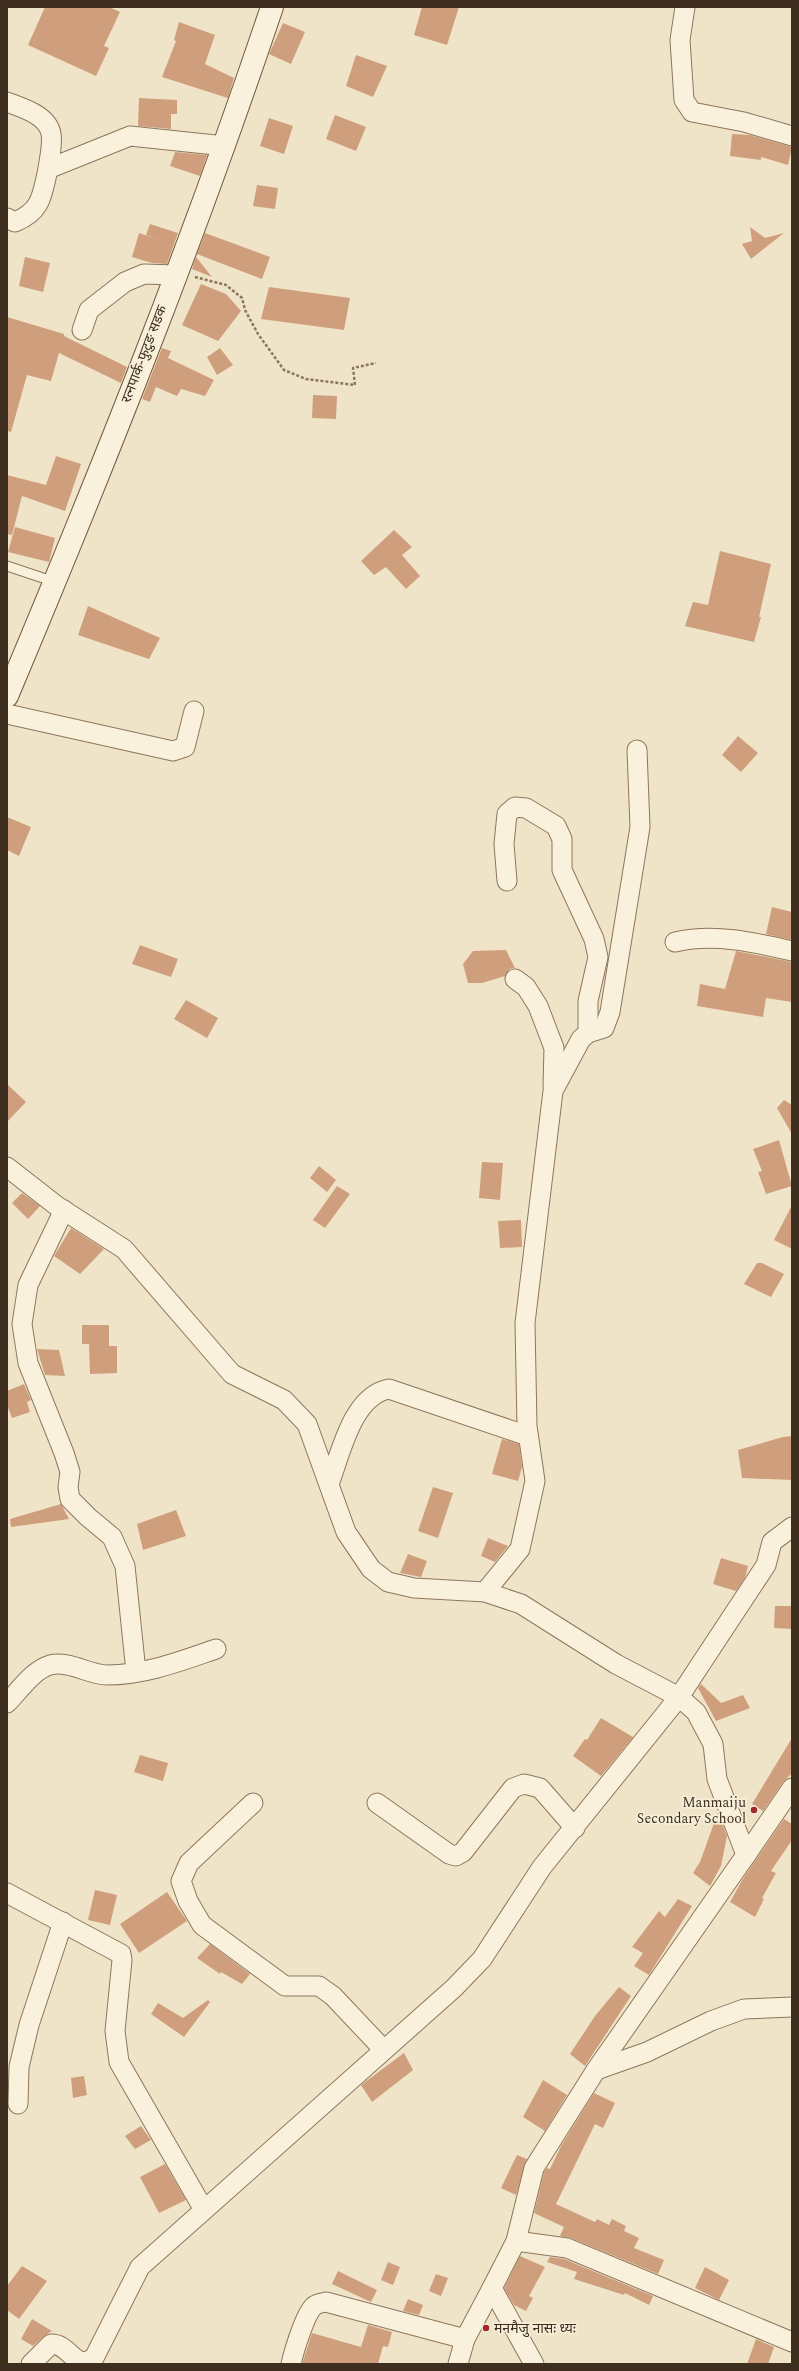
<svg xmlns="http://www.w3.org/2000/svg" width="799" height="2371" viewBox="0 0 799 2371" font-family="Spectral,'Noto Sans Devanagari',serif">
  <rect width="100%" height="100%" fill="#f0e4c8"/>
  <g fill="#cf9f7d">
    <polygon points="45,7 109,7 120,12 104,46 109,48 96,76 28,45"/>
    <polygon points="422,7 459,7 447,45 414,35"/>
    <polygon points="179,22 215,35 205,64 234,78 228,98 162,77 176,41 174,40"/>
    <polygon points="283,23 305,32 291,64 269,54"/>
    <polygon points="356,55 387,66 373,97 346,86"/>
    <polygon points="139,98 177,100 177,114 171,114 171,129 138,126"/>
    <polygon points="335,115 366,127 356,151 326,139"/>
    <polygon points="269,118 293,126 284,154 260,146"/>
    <polygon points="732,134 750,135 792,147 788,165 761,157 761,160 730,156"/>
    <polygon points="175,152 207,155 200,176 170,166"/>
    <polygon points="257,185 278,188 275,209 253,206"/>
    <polygon points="150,224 178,233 167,264 152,263 132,257 139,233 159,240 146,235"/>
    <polygon points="750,227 765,238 784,233 751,259 742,244 752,241"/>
    <polygon points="205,233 270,257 262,279 197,254"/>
    <polygon points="25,257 50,263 43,292 19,286"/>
    <polygon points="196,257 212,277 192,269"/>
    <polygon points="201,284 226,294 241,311 218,341 182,325"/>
    <polygon points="269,287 350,298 344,330 261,319"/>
    <polygon points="7,317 64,334 64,336 127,367 121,383 59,353 51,381 27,375 11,432 7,431"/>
    <polygon points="162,348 171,351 168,358 214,380 205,396 181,389 177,396 156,387 150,402 142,399"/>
    <polygon points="220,348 233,365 217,375 207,357"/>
    <polygon points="313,395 337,396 336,419 312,418"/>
    <polygon points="56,456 81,464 65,511 22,496 12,535 7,534 7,475 46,485"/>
    <polygon points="15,527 55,538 49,562 8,552"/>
    <polygon points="394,530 412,547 402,555 420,576 406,589 386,567 374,575 361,561"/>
    <polygon points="720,551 771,564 759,617 761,617 754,642 685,626 693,602 708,605"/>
    <polygon points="88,606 160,638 149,659 78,635"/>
    <polygon points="738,736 758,753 741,772 722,755"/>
    <polygon points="7,817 31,827 19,856 7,850"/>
    <polygon points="772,907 792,912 792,940 766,934"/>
    <polygon points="140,945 178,959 171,977 132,964"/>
    <polygon points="506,950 515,968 510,969 505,976 482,983 468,983 463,964 473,951"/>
    <polygon points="736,951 792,962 792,1002 766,998 763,1017 697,1006 700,984 725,989"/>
    <polygon points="186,1000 218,1018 207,1038 174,1019"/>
    <polygon points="7,1084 26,1102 7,1122"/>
    <polygon points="784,1100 792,1105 792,1134 777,1108"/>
    <polygon points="779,1140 792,1186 766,1194 758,1172 762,1171 753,1149"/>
    <polygon points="482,1162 503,1163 500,1200 479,1198"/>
    <polygon points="319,1166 336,1180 327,1192 310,1178"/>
    <polygon points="337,1186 350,1194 325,1228 313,1220"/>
    <polygon points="22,1193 40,1206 28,1219 12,1203"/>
    <polygon points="792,1205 792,1249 774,1240"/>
    <polygon points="521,1220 522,1247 500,1248 498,1221"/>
    <polygon points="71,1228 104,1249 80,1274 54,1256"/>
    <polygon points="757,1263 762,1263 784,1274 771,1297 744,1284"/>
    <polygon points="82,1325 109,1325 109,1346 117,1346 117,1373 90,1374 89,1344 82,1344"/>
    <polygon points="37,1349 59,1350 65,1376 45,1375"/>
    <polygon points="24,1384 31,1400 27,1402 30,1412 12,1418 7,1405 7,1391"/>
    <polygon points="792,1436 792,1480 742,1478 738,1450 783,1437"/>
    <polygon points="502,1439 519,1444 522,1467 518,1481 492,1474"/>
    <polygon points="433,1487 453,1493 438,1538 418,1531"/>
    <polygon points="61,1504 69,1519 11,1527 10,1519"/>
    <polygon points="176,1510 186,1536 143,1550 137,1524"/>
    <polygon points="488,1538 508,1546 495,1562 481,1556"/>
    <polygon points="408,1554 427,1561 421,1577 400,1573"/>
    <polygon points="721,1558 748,1566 745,1578 736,1591 713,1584"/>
    <polygon points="775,1606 792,1606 792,1629 774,1628"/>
    <polygon points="701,1684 721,1703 743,1695 750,1708 716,1721 698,1688"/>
    <polygon points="601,1718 633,1737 601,1776 573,1756 585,1739 587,1740"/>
    <polygon points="792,1738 792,1773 783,1782 763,1811 752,1804"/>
    <polygon points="140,1755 168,1763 163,1781 134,1772"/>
    <polygon points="718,1812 727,1836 721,1866 710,1886 693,1873 700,1862"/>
    <polygon points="784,1819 792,1824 792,1840 771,1871 776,1873 762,1898 764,1899 755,1917 730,1902 744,1877"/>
    <polygon points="95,1890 117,1895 110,1925 88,1920"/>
    <polygon points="167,1892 187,1921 139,1953 120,1924"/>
    <polygon points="678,1899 692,1906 649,1975 634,1966 643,1953 632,1947 659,1911 665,1917"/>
    <polygon points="210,1944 250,1974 242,1984 221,1972 220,1974 197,1958"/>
    <polygon points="619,1987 631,1996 585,2066 570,2054 595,2016"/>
    <polygon points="208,2000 210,2002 184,2037 151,2014 158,2003 183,2018"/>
    <polygon points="404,2053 413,2070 372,2102 361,2085"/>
    <polygon points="84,2076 87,2095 73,2098 71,2078"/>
    <polygon points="543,2080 567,2095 545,2131 523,2117"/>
    <polygon points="594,2093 615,2103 603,2128 595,2124 556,2204 595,2222 597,2219 609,2225 612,2219 626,2226 624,2231 639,2238 634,2248 664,2260 658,2274 571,2238 560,2236 564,2227 534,2213 544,2172 547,2168 550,2169 561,2146"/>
    <polygon points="141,2126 151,2140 135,2149 125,2136"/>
    <polygon points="517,2155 527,2159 516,2195 501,2188"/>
    <polygon points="165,2164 186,2200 159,2213 140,2177"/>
    <polygon points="520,2256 545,2267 529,2296 533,2298 526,2311 514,2305 504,2288"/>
    <polygon points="550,2257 564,2259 653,2296 649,2305 625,2293 624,2295 574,2279 577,2272 547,2262"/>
    <polygon points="388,2262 400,2267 393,2285 381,2280"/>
    <polygon points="22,2266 47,2281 19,2319 7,2310 7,2286"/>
    <polygon points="705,2267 729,2280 719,2300 695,2288"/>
    <polygon points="338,2271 377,2290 371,2302 332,2284"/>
    <polygon points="436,2274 448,2278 441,2296 429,2291"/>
    <polygon points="408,2299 423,2305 419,2315 403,2311"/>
    <polygon points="32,2319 52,2331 44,2336 33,2346 21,2339"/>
    <polygon points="368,2325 392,2332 388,2347 383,2346 378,2364 302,2364 312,2333 361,2347"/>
    <polygon points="756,2339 774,2347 768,2364 747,2364"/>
  </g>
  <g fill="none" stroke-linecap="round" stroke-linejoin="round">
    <g stroke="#8d765c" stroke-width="11">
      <polyline id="lane" points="7,566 55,582"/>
    </g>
    <g stroke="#8d765c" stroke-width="21">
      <g id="street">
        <polyline points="685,7 680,40 684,100 692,112 744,122 792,136"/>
        <path d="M7,102C22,108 48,115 51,134C53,145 49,159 48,169"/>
        <path d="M7,218L15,222C42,211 42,195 48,169L130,136L225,146"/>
        <polyline points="82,330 89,310 125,282 144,274 175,275"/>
        <polyline points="7,714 173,751 185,747 194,711"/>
        <polyline points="507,881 504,844 507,814 515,807 526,808 556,826 562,839 562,870 594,939 598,957 588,1001 588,1033"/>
        <path d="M675,942C714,933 753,942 792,951"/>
        <polyline points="515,979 526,987 538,1006 554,1048 553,1086"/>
        <polyline points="7,1167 57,1206 124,1249 232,1374 284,1400 307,1424 346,1532 371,1569 388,1582 414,1588 485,1592 521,1604 616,1664 679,1697 766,1565 772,1542 792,1527"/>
        <polyline points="64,1210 28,1285 22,1324 28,1363 64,1453 70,1472 68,1487 70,1499 88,1517 112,1537 125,1566 136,1672"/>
        <path d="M329,1484C341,1453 352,1396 389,1389L528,1436"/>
        <polyline points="485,1592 520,1549 535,1481 527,1426 525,1323 553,1091 581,1039 588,1033 604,1028 610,1012 640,827 637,750"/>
        <path d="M7,1703C19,1691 33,1670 50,1665C69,1660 89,1675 107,1675C145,1675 181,1661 216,1649"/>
        <polyline points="253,1803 189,1863 181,1881 188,1901 202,1925 285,1986 319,1986 333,1996 383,2049"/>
        <polyline points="377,1803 449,1854 456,1856 463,1852 513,1788 524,1784 540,1788 575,1828"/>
        <polyline points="746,1855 792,1788"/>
        <polyline points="7,1893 121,1954 122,1960 115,2031 119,2062 204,2210"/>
        <polyline points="596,2070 647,2052 711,2021 744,2009 792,2007"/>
        <polyline points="18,2104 19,2067 29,2025 63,1922"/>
        <polyline points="516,2241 567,2248 792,2342"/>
        <path d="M31,2364L51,2344C71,2344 73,2371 94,2358L140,2267L454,1988L482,1959L542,1867L679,1697L696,1712L713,1744L717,1779L746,1855L596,2070L534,2168L516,2241L492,2288L534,2364"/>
        <path d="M291,2364C294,2351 305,2314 314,2306C318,2303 321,2303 326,2302L465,2339"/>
        <polyline points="458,2364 465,2339 492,2288"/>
      </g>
    </g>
    <g stroke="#6f573f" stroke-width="24">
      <path id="secondary" d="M7,696C102,470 194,240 272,7"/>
    </g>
    <polyline stroke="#8d765c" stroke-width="2.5" stroke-dasharray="3 2" stroke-linecap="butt" points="195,277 226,285 242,298 245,310 258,334 284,370 306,379 355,385 353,368 376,363"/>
    <use href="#lane" stroke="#faf1dc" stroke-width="9"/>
    <use href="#street" stroke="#faf1dc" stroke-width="19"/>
    <use href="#secondary" stroke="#faf1dc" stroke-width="22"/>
  </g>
  <g fill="#9e2a2b" stroke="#f7eed8" stroke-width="1.5">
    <circle cx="754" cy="1810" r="4"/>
    <circle cx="486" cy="2328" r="4"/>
  </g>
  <g text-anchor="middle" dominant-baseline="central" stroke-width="3.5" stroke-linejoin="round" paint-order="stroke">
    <g font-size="14" fill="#3d2e20" stroke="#f7eed8">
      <text transform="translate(144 354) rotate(-69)">रत्नपार्क-फुटुङ सडक</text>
    </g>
    <g font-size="14" fill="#3d2e20" stroke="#f7eed8" text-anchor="end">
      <text x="746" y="1802">Manmaiju<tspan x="746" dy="16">Secondary School</tspan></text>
      <text x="494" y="2328" text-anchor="start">मनमैजु नासः ध्यः</text>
    </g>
  </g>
  <rect width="799" height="2371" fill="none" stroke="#3d2e20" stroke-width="16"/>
</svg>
